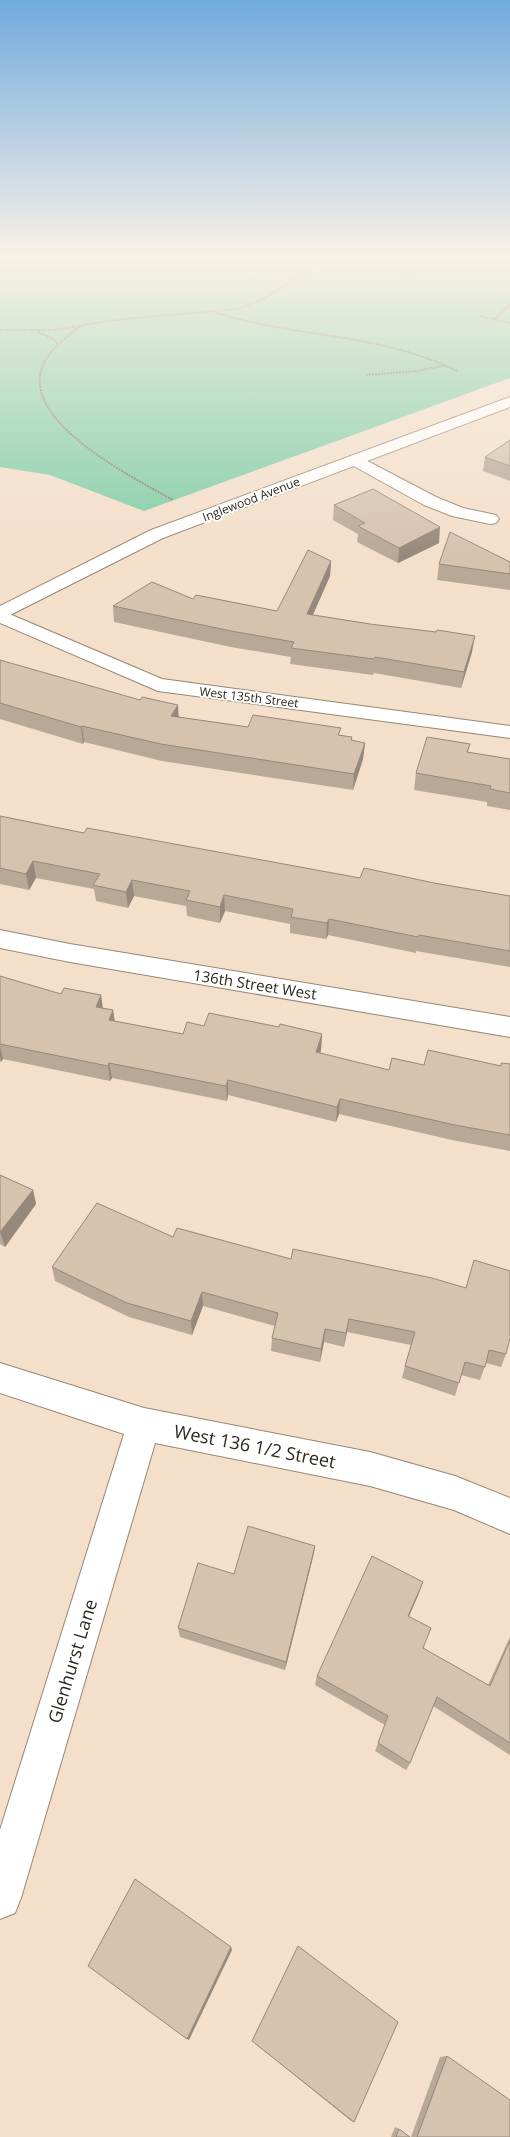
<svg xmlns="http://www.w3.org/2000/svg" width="510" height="2137" viewBox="0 0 510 2137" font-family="'Open Sans',sans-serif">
  <rect width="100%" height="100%" fill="#f3dfca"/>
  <polygon fill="#7fcda7" points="0,259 510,259 510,378 144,511 50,475 0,467"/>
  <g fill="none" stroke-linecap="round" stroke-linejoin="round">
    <g stroke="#988673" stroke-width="2">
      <g id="street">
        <polygon points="356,455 436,497 463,508 496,515 499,519 496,523 490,524 452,516 424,505 350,464 348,460 350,456"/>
        <polygon points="0,610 162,679 510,726 510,738 158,691 0,623"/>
        <polygon points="0,930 70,944 510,1017 510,1037 70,962 0,948"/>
        <polygon points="0,1363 144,1408 370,1452 455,1476 510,1498 510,1534 454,1510 370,1486 155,1443 21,1898 15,1913 0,1919 0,1830 124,1434 0,1393"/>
      </g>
    </g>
    <g stroke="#988673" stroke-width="2">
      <polygon id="secondary" points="510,397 510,407 163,538 0,620 0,606 151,530"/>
    </g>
    <g stroke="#8a7d6f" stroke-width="2" stroke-dasharray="2 1" stroke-linecap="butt">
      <polyline points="499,259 510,260"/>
      <polyline points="407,274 427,259"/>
      <path d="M217,313C297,338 381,333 457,371"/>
      <polyline points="480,316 510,323"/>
      <polyline points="494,319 510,305"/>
      <path d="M82,325C68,336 52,347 44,363C16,420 134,478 173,500"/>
      <polyline points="0,330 55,330 114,320 237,309 264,299 326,259"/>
      <polyline points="38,332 52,338 58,344"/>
      <polyline points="366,375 417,371 447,365"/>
    </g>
    <use href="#street" fill="#fff" fill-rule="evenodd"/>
    <use href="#secondary" fill="#fff" fill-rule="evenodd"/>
  </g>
  <g fill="#b8a896">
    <polygon points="510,440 510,481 483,471 485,457"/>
    <polygon points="334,505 439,543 398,563 357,542 358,534 333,520"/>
    <polygon points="331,561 330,576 313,615 472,652 461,688 374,673 373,675 290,664 291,657 231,647 114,622 113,606 193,599 277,611"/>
    <polygon points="510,562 510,590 437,580 439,564"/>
    <polygon points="0,660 179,717 248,727 340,735 352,740 365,743 363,759 353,790 162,761 84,742 83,744 0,719"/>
    <polygon points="470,744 468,752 510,759 510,810 487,806 487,802 414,790 416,773"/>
    <polygon points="0,816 84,833 360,878 434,883 510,896 510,967 416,951 416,953 328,935 326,939 290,933 290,924 225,911 220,923 187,916 186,906 134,896 128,908 96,901 94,889 36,878 29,890 0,884"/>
    <polygon points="0,976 61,994 101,995 103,1008 113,1010 115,1021 183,1034 204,1026 279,1027 322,1034 321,1050 320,1054 389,1070 424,1065 501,1066 510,1064 510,1151 452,1140 339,1114 336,1122 228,1095 227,1101 112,1078 110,1081 3,1059 1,1062 0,1061"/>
    <polygon points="0,1175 33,1190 36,1204 5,1247 0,1244"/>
    <polygon points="173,1237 506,1354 501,1367 486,1363 480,1380 461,1375 455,1396 402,1378 405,1366 411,1345 347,1332 344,1347 324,1342 320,1362 271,1351 272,1338 275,1326 203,1306 192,1335 129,1317 55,1281 52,1267"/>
    <polygon points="315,1546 313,1557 285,1670 180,1637 178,1628 234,1574"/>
    <polygon points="419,1593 409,1617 423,1648 488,1685 510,1637 510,1755 433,1706 410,1763 406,1770 375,1751 385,1725 315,1685 317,1676"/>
    <polygon points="252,2041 354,2122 351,2121"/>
    <polygon points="447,2056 510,2137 411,2137 440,2057"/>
    <polygon points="395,2127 399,2129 410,2137 391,2137"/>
  </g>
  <g fill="#96887a">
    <polygon points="440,527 439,543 398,563 399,548"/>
    <polygon points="331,561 330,576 306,630 307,614"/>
    <polygon points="475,636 472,652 461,688 464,672"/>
    <polygon points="178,705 179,721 171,716"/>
    <polygon points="82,726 84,742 83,744 81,727"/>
    <polygon points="365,743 363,759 353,790 354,774"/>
    <polygon points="33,861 36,878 29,890 26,874"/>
    <polygon points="132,880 134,896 128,908 126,892"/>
    <polygon points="224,895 225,911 220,923 220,907"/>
    <polygon points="329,919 328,935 326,939 327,923"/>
    <polygon points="101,995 103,1011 96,1007"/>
    <polygon points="113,1010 115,1026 109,1020"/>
    <polygon points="322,1034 321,1050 315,1068 316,1052"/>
    <polygon points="0,1047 3,1059 1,1062 0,1056"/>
    <polygon points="109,1063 112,1078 110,1081 108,1066"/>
    <polygon points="228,1080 228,1095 227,1101 226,1086"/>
    <polygon points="340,1099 339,1114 336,1122 337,1107"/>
    <polygon points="33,1190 36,1204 5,1247 0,1232"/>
    <polygon points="202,1292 203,1306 192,1335 191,1321"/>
    <polygon points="349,1319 347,1332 344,1347 346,1333"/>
    <polygon points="325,1329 324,1342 320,1362 321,1349"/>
    <polygon points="315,1546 313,1557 285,1670 286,1662"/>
    <polygon points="423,1582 419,1593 404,1627 408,1616"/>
    <polygon points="231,1947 232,1950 189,2040 187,2039"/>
  </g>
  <g fill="#d6c3ae" stroke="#96887a">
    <polygon points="510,440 510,466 485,457"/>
    <polygon points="373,489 440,527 399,548 358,526 365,523 334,505"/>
    <polygon points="450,532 510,562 510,574 439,564"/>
    <polygon points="308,550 331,561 307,614 370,624 436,632 437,630 475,636 464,672 375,657 374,659 291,648 294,642 231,631 113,606 152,582 193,599 196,595 277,611"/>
    <polygon points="0,660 140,700 142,697 178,705 171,716 248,727 253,715 341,728 338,735 352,737 351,740 365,743 354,774 161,744 82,726 81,727 0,703"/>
    <polygon points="427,737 470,744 467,752 510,759 510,793 490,789 491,786 416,773"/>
    <polygon points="0,816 84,833 87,828 360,878 364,868 434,883 510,896 510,951 419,935 418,937 329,919 327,923 291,917 293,909 224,895 220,907 186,900 190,891 132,880 126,892 93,885 100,874 33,861 26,874 0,868"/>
    <polygon points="0,976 61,994 64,988 101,995 96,1007 113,1010 109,1020 183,1034 187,1022 204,1026 209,1013 279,1027 280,1024 322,1034 316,1052 389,1070 392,1058 424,1065 428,1050 501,1066 501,1063 510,1064 510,1135 455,1125 340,1099 337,1107 228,1080 226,1086 109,1063 108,1066 0,1044"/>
    <polygon points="0,1175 33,1190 0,1232"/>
    <polygon points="97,1203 173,1237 177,1228 291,1259 293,1249 432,1278 466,1288 474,1260 510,1271 510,1338 506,1354 489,1350 485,1367 465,1362 459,1383 405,1366 415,1332 349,1319 346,1333 325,1329 321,1349 272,1338 278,1313 202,1292 191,1321 127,1303 52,1267"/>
    <polygon points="248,1526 315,1546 286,1662 178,1628 198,1563 234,1574"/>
    <polygon points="372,1556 423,1582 408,1616 431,1628 423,1648 490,1686 510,1640 510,1743 437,1697 410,1763 378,1743 388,1716 317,1676"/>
    <polygon points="135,1879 231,1947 187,2039 88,1966"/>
    <polygon points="298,1946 398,2022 354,2122 252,2041"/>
    <polygon points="447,2056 510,2100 510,2137 417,2137"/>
    <polygon points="399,2129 410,2137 396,2137"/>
  </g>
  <linearGradient id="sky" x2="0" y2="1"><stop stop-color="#71aadd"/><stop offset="0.46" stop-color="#faf1e7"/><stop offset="1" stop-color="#faf1e7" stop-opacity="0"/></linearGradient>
  <rect width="510" height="558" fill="url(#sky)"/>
  <g text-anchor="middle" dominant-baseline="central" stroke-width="4" stroke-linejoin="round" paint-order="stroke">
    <g font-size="12" fill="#2e271f" stroke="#fff">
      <text transform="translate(251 499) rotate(-21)">Inglewood Avenue</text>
      <text transform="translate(249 697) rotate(7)">West 135th Street</text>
    </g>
    <g font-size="15" fill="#2e271f" stroke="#fff">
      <text transform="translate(255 984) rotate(9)">136th Street West</text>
    </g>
    <g font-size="18" fill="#2e271f" stroke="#fff">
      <text transform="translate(255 1446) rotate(11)">West 136 1/2 Street</text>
      <text transform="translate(72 1661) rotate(-73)">Glenhurst Lane</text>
    </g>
  </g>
</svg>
